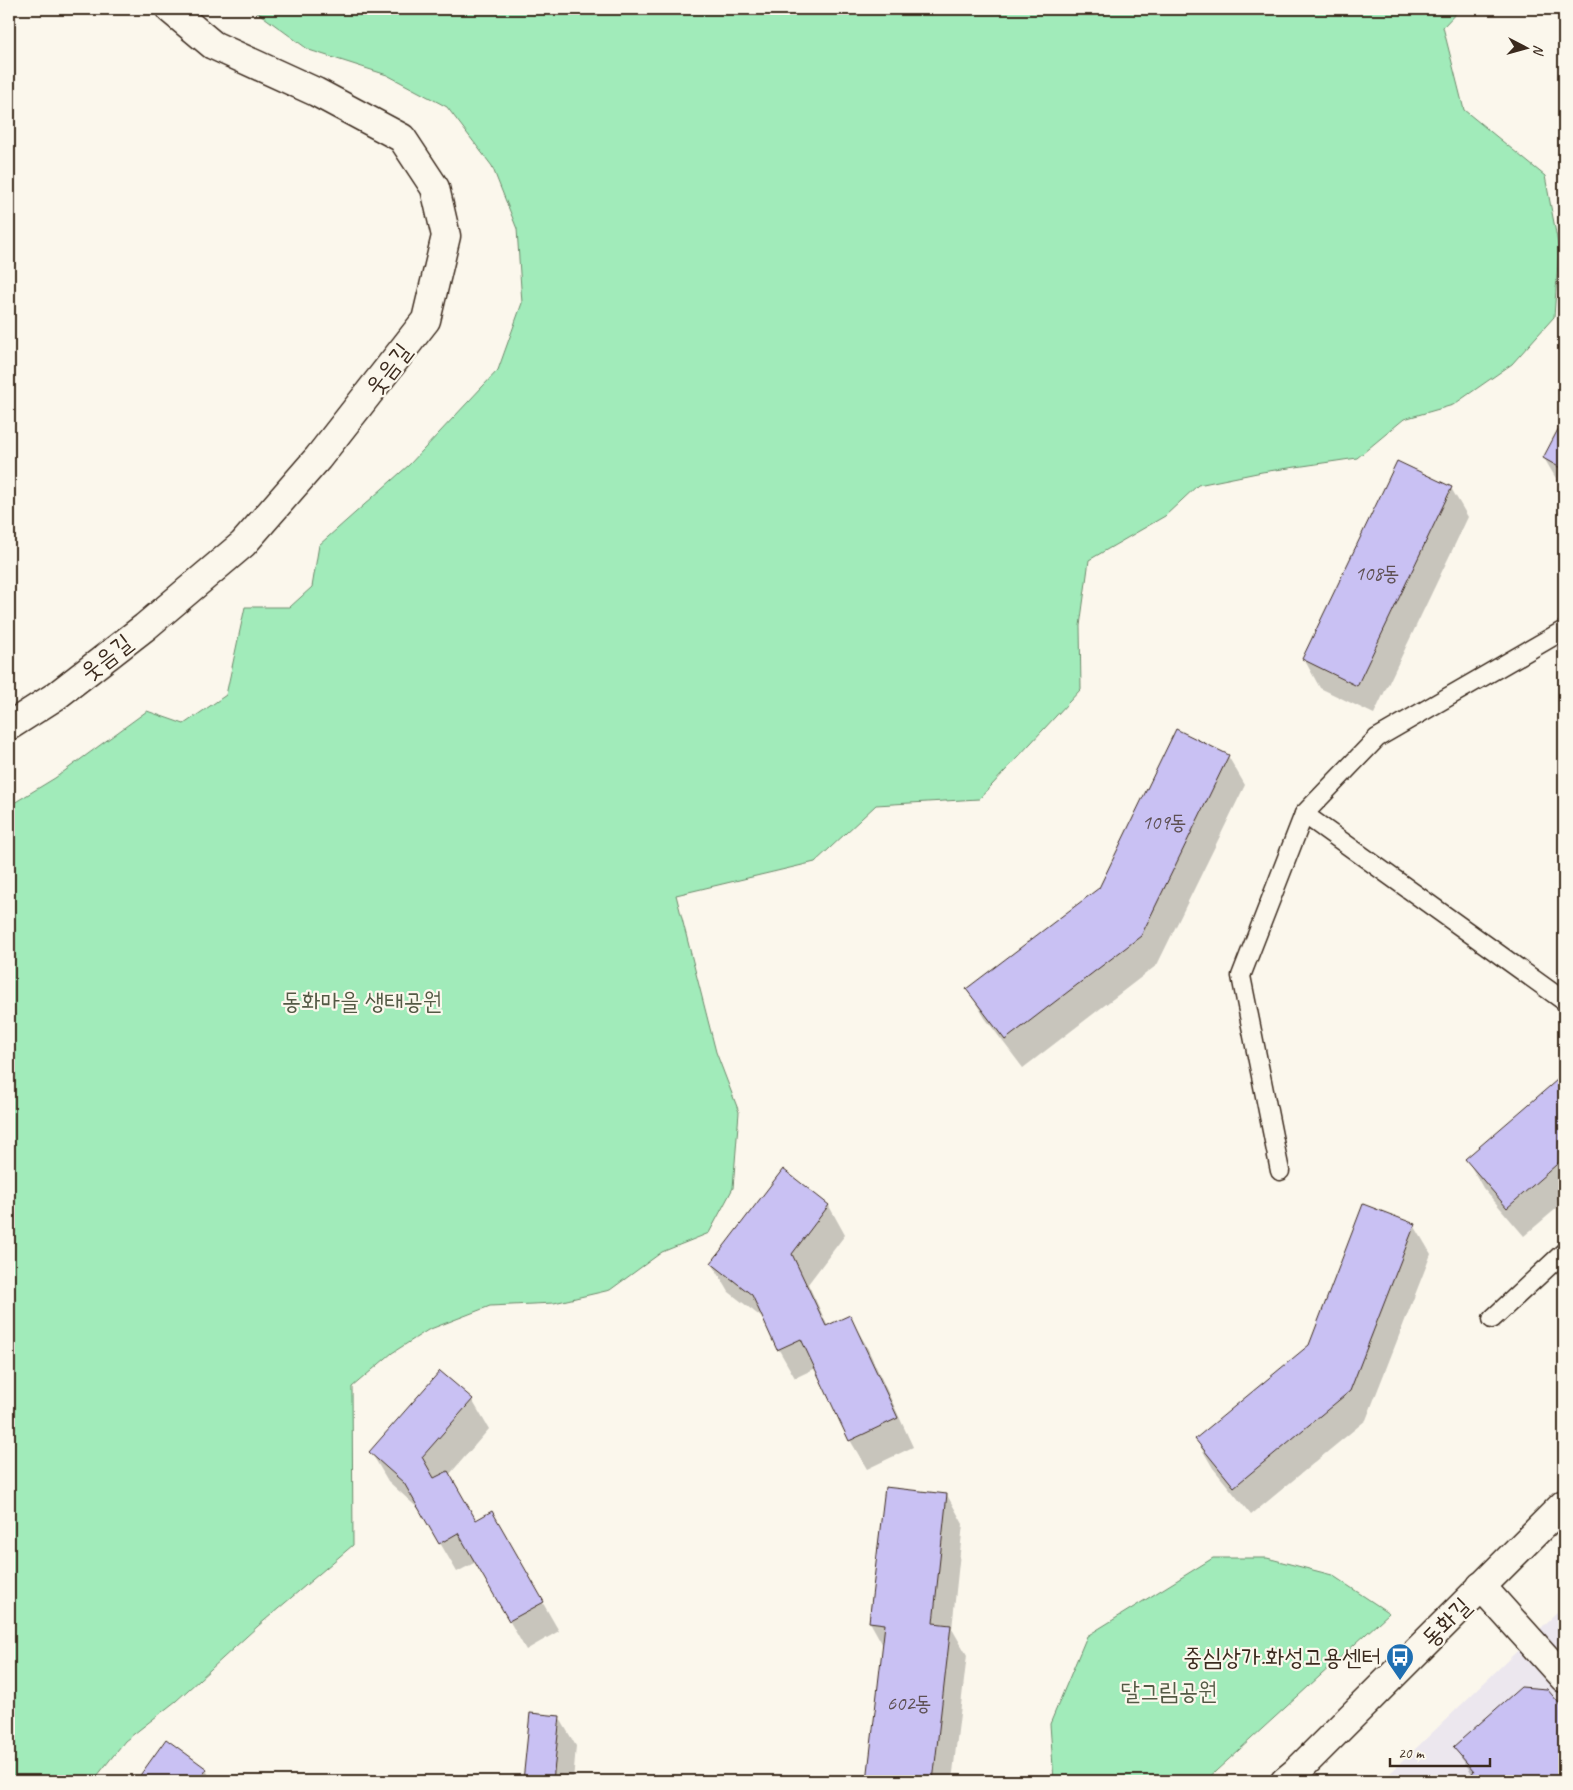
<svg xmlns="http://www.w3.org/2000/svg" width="1573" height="1790" viewBox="0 0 1573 1790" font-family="Caveat,'Poor Story',sans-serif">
  <rect width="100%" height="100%" fill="#fbf7ec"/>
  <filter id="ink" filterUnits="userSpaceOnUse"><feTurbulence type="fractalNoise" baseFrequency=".02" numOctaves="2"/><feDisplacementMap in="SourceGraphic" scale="10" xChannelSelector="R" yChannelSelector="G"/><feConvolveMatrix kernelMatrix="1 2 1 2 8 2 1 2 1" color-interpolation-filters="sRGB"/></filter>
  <g filter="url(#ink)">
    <polygon fill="#ece7ee" points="1564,1606 1564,1781 1382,1781"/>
    <g fill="#a1ebba" stroke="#6e8a6c">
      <polygon points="253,9 1460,9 1443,27 1464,110 1545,176 1559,249 1554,317 1512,364 1453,405 1404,419 1357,458 1262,472 1198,485 1165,516 1089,560 1080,626 1081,689 979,799 876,805 815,862 676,895 716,1052 739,1112 733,1188 709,1233 662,1252 610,1290 554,1303 490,1306 428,1330 392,1353 352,1387 353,1545 258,1626 176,1701 125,1741 93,1781 9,1781 9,806 55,778 147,711 184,724 226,695 245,607 290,607 312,587 319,545 409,465 498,370 522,303 517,229 492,166 447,107 387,75 309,50"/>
      <polygon points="1213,1558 1267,1558 1332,1575 1389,1613 1205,1781 1054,1781 1050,1724 1087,1636"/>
    </g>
    <g fill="#0003">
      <polygon points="1564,421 1564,489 1561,487 1544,458"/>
      <polygon points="1451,488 1468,517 1374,714 1320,688 1304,659"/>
      <polygon points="1228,756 1245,785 1157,965 1023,1068 985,1018 968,990 1100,889"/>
      <polygon points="1564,1075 1564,1202 1524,1236 1483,1188 1467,1159"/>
      <polygon points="783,1171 829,1206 845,1235 808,1284 828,1327 849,1316 866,1345 913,1447 867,1469 850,1440 816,1368 795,1378 779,1350 765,1320 729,1292 712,1263"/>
      <polygon points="1414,1225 1431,1254 1366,1420 1251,1515 1213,1468 1196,1439 1310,1346"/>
      <polygon points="472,1400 489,1429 449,1475 476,1522 491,1513 559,1631 526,1650 476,1562 457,1572 422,1512 388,1481 371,1452"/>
      <polygon points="947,1495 963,1524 952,1629 967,1655 952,1781 869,1781 884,1647 870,1622"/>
      <polygon points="1547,1690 1564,1710 1564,1781 1467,1781 1473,1775 1454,1747"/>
      <polygon points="531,1714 559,1717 576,1746 573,1781 525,1781"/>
      <polygon points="167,1741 206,1770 212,1781 137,1781"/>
    </g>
    <g fill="#c9c1f3" stroke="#3b2a1e">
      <polygon points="1564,418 1564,470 1543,458"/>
      <polygon points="1397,461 1452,487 1357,686 1302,659"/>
      <polygon points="1176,729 1229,755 1141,936 1005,1040 966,989 1099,888"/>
      <polygon points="1564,1074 1564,1158 1507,1208 1465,1159"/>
      <polygon points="783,1169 829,1205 792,1254 826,1326 850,1315 898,1418 849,1441 801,1339 777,1350 752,1295 711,1263"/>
      <polygon points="1363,1204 1415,1224 1350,1391 1234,1487 1195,1439 1309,1345"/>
      <polygon points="440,1371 473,1399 422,1457 434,1478 448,1471 476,1520 492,1511 544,1602 509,1621 458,1533 439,1544 404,1483 369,1452"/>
      <polygon points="885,1487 947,1494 933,1623 951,1625 933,1781 867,1781 885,1624 869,1622"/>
      <polygon points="1521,1687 1547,1689 1564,1709 1564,1781 1466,1781 1474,1771 1453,1747"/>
      <polygon points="530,1713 560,1716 553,1781 523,1781"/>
      <polygon points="166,1739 207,1769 198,1781 136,1781"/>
    </g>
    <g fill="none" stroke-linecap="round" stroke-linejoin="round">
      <g stroke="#3b2a1e" stroke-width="21">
        <g id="lane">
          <polyline points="1304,814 1564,1001"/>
          <polyline points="1280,1171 1241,976 1304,814 1377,738 1564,630"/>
          <polyline points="1492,1319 1564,1252"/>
        </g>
      </g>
      <g stroke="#3b2a1e" stroke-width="31">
        <polyline id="street" points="1481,1586 1564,1678"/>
      </g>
      <g stroke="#3b2a1e" stroke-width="31">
        <g id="secondary">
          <polyline points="9,726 56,696 145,627 243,544 318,458 426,320 446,236 435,188 402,138 316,92 213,45 170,9"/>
          <polyline points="1285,1781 1296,1772 1564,1504"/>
        </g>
      </g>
      <use href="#lane" stroke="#fbf7ec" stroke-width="18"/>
      <use href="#street" stroke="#fbf7ec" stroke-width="28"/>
      <use href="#secondary" stroke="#fbf7ec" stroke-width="28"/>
    </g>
  </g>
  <defs>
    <g id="bus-pin" transform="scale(1.4375)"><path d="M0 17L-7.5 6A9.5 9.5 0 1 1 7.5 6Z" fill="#1f6fb2" stroke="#fbf7ec"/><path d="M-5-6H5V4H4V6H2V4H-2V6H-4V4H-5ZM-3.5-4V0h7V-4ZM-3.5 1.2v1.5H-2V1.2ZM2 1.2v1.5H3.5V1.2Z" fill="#fff"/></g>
  </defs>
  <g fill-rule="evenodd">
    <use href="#bus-pin" x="1400" y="1657"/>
  </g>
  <g text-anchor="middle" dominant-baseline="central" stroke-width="4.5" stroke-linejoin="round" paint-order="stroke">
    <g font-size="21" fill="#5e5053">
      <text x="1377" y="573">108동</text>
      <text x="1164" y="822">109동</text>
      <text x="909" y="1703">602동</text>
    </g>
    <g font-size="24" fill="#3b2a1e" stroke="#fbf7ec">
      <text transform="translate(388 369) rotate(-52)">웃음길</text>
      <text transform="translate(106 657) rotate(-38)">웃음길</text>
      <text transform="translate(1446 1622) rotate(-45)">동화길</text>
    </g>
    <g font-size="24" fill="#545a45" stroke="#fbf7ec">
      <text x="362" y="1001">동화마을 생태공원</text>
      <text x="1169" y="1691">달그림공원</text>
    </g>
    <g font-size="24" fill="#3b2a1e" stroke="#fbf7ec" text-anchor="end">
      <text x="1381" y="1657">중심상가.화성고용센터</text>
    </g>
  </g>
  <rect width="1573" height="1790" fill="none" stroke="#fbf7ec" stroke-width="30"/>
  <rect x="15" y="15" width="1543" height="1760" fill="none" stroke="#3b2a1e" stroke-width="2" filter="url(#ink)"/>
  <g transform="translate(1526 48) rotate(96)" stroke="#fbf7ec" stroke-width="4" paint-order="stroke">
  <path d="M0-4L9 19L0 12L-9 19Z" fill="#3b2a1e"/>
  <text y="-8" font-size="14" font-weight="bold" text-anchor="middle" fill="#3b2a1e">N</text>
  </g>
  <path d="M1390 1758v8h100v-8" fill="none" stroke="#3b2a1e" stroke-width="2.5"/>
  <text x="1398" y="1758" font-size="15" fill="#3b2a1e" stroke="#fbf7ec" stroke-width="4" paint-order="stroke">20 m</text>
</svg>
